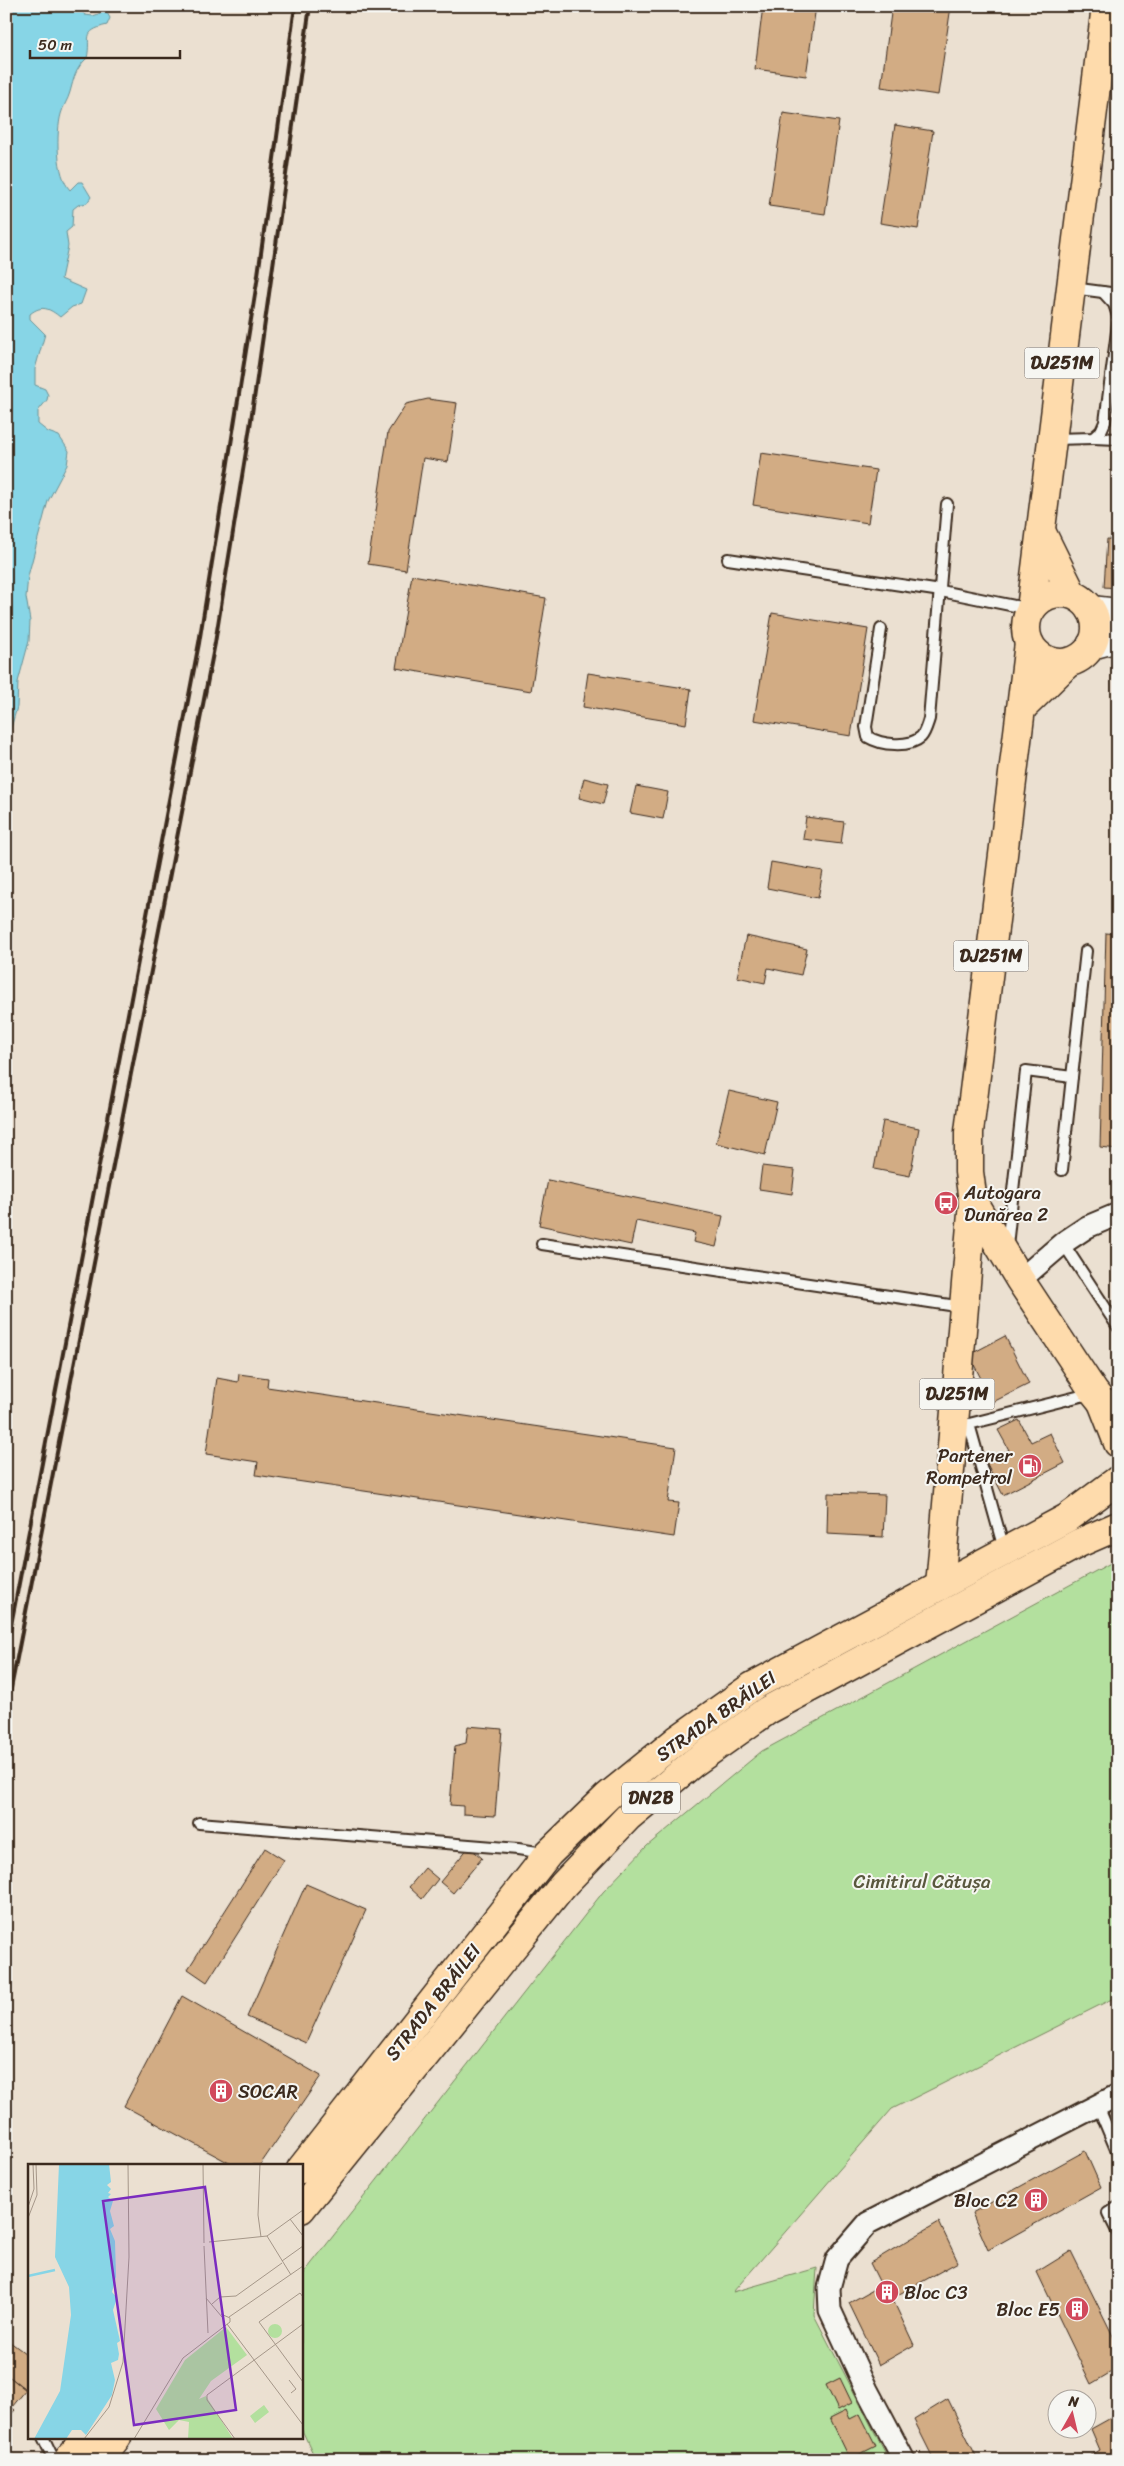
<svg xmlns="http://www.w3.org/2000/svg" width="1124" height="2466" viewBox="0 0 1124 2466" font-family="Sriracha,sans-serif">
  <rect width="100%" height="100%" fill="#ebe0d1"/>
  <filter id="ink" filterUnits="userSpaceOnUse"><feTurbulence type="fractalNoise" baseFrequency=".02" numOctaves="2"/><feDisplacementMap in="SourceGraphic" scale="10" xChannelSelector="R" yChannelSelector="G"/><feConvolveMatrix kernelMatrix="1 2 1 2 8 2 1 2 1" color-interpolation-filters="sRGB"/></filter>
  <g filter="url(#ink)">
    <polygon fill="#b3e09e" stroke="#77855e" points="1118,1559 1118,1996 892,2109 733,2292 817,2268 814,2315 889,2460 316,2460 301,2428 301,2277 603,1892 647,1846 762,1751"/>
    <path fill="#87d5e6" stroke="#699196" d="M6,6H77L85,15L93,16L106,11L110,18L107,25C80,32 92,37 87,58C75,69 74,78 70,92C68,100 63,106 61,114C56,133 56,175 70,190L78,182H82L91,197L87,203L78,205L73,209L72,227L66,232L68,246L61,279L86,290L81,304L72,307L60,317C50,309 42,304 30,314V319L45,334L35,369V385L45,389L48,395L47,400L38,411V424L48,432L59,436L69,451L67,465L48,501L28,576L26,597L30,621L29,641L18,682L17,707L9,735L6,769Z"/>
    <g fill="#d2ac84" stroke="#3b2a1e">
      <polygon points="763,6 816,6 806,76 755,69"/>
      <polygon points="892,6 951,6 938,95 881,87"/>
      <polygon points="783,113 839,121 825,214 769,206"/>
      <polygon points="895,125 933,131 918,229 880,223"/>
      <polygon points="428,399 457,403 448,462 423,458 406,570 368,564 388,432 406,404"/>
      <polygon points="761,453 876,470 868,523 753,505"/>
      <polygon points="1107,539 1118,540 1118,588 1104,587"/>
      <polygon points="412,575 546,598 531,691 396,668"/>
      <polygon points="772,613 868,629 851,736 754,720"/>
      <polygon points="588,673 691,689 686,724 583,707"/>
      <polygon points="584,778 608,784 603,804 579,798"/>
      <polygon points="636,786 668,792 663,819 630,813"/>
      <polygon points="806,817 844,822 841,844 803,839"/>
      <polygon points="771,862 823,871 818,898 767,888"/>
      <polygon points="1106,933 1118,934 1118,1149 1100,1147"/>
      <polygon points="746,936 807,949 801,975 768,968 765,983 737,977"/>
      <polygon points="729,1091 777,1102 765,1155 716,1143"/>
      <polygon points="883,1121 919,1128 910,1176 874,1169"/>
      <polygon points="762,1166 795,1170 792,1194 759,1189"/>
      <polygon points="548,1180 723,1216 716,1247 693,1242 695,1233 636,1221 631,1245 539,1225"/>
      <polygon points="1005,1336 1029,1384 993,1402 969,1355"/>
      <polygon points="239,1374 268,1378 267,1387 676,1447 668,1502 679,1503 674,1537 256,1475 258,1462 206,1454 217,1378 238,1382"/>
      <polygon points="1019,1420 1031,1442 1050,1433 1065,1463 1003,1495 986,1462 1009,1450 998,1430"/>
      <polygon points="828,1493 885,1495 883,1537 827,1534"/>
      <polygon points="468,1726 502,1729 495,1816 463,1814 463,1806 450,1805 455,1746 466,1743"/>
      <polygon points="469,1847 482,1858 453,1893 440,1882"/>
      <polygon points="265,1848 284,1860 207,1982 188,1969"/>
      <polygon points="425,1868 438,1879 422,1899 409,1887"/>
      <polygon points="306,1884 366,1910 306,2043 247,2017"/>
      <polygon points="182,1996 321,2076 260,2165 233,2165 124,2106"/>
      <polygon points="1085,2151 1101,2187 988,2250 972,2213"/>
      <polygon points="939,2222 958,2262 892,2298 914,2345 879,2365 849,2303 881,2285 870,2263"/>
      <polygon points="1071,2251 1118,2346 1118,2368 1091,2384 1037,2272"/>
      <polygon points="6,2339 29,2356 29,2392 6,2374"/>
      <polygon points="6,2374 26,2390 12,2407 6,2403"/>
      <polygon points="840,2378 852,2403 838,2410 826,2385"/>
      <polygon points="948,2399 978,2460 934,2460 914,2420"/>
      <polygon points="6,2403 15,2410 6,2420"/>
      <polygon points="846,2410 850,2419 860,2414 876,2446 850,2459 830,2418"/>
      <polygon points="1118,2414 1118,2456 1111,2460 1083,2460 1100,2450 1091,2429"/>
    </g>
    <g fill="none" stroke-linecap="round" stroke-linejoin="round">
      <g stroke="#3b2a1e" stroke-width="14">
        <g id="lane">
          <polyline points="1072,288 1118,294"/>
          <polyline points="1103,292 1114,304 1118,316"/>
          <polyline points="1093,438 1118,439"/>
          <polyline points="1054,439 1093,438 1101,431 1105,422 1118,324"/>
          <polyline points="728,559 941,591 1030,609"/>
          <path d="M881,629L866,727L868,737C881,745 909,748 921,737C925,733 927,725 929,719L947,504"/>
          <polyline points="1072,1077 1086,951"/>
          <polyline points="1063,1243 1118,1327"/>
          <polyline points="542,1244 963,1307"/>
          <polyline points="1007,1246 1026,1071 1072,1077 1062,1170"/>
          <polyline points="1004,1549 969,1424 1093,1393"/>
          <polyline points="199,1823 518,1849 544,1853"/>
          <polyline points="1098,2106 1118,2154"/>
          <polyline points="1118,2207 1108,2213 1118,2233"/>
          <polyline points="43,2437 54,2460"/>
        </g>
      </g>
      <g stroke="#3b2a1e" stroke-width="25">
        <g id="street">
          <polyline points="1020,1280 1063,1243 1087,1227 1118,1214"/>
          <polyline points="904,2460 867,2390 830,2310 829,2288 837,2259 868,2223 1118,2095"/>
        </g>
      </g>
      <g stroke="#3b2a1e" stroke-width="31">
        <g id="secondary">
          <polyline points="1091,610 1118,613"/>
          <polyline points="1091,645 1118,638"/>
        </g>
      </g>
      <g stroke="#3b2a1e" stroke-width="31">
        <g id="highway">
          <polyline points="1041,531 1072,594"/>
          <circle cx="1061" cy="628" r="35"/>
          <polyline points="1031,609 1106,6"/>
          <polyline points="1029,643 969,1132 969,1172 973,1202 1020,1280 1094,1392 1102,1402 1118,1410"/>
          <polyline points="1021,709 1069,662"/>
          <polyline points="1102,1402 1118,1443"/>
          <polyline points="940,1586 973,1202"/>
          <polyline points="301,2169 548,1854 608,1796 677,1740 753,1686 1067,1518 1118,1480"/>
          <polyline points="301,2209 563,1885 628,1817 693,1763 768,1710 1079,1543 1118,1526"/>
          <polyline points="68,2460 86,2437"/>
          <polyline points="99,2460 117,2437"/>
        </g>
      </g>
      <use href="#lane" stroke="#f6f6f2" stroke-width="10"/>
      <use href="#street" stroke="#f6f6f2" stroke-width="21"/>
      <use href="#secondary" stroke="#f6f6f2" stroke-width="28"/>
      <use href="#highway" stroke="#fedbac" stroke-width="28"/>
      <g stroke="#3b2a1e" stroke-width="4">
        <polyline points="6,1651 199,643 257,282 295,6"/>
        <polyline points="6,1714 215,643 250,427 310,6"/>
      </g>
    </g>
  </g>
  <defs>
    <g id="bus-disc" transform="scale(1.25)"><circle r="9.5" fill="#d1495b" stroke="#f6f6f2"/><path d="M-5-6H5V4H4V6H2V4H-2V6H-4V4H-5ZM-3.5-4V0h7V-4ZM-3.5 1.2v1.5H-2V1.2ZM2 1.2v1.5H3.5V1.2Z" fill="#fff"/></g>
    <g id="fuel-disc" transform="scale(1.25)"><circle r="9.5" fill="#d1495b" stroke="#f6f6f2"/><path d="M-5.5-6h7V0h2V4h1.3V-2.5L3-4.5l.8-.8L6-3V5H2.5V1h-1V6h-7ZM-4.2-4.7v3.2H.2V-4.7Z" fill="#fff"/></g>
    <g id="building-disc" transform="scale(1.25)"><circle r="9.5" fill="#d1495b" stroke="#f6f6f2"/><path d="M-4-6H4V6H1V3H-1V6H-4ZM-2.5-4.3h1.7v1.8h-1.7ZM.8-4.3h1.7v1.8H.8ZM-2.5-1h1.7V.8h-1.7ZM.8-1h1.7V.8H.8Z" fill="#fff"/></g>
  </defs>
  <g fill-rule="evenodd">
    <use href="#bus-disc" x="946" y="1203"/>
    <use href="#fuel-disc" x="1030" y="1466"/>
    <use href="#building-disc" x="221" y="2091"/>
    <use href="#building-disc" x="1036" y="2200"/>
    <use href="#building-disc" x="887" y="2292"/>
    <use href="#building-disc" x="1077" y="2309"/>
  </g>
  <g text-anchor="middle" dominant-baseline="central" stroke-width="4" stroke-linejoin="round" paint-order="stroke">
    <g fill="#f6f6f2" stroke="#73675e" stroke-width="1">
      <rect x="1024.5" y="347.5" width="75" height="31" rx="4"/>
      <rect x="953.5" y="940.5" width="75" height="31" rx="4"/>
      <rect x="919.5" y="1378.5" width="75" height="31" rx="4"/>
      <rect x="622" y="1782.5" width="58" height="31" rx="4"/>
    </g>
    <g font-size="18" font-weight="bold" fill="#3b2a1e">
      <text x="1062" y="363">DJ251M</text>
      <text x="991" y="956">DJ251M</text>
      <text x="957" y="1394">DJ251M</text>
      <text x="651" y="1798">DN2B</text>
    </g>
    <g font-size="19" fill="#3b2a1e" stroke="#f6f6f2" text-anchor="start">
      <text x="964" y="1192">Autogara<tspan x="964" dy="22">Dunărea 2</tspan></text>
      <text x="1012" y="1455" text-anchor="end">Partener<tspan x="1012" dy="22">Rompetrol</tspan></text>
      <text x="238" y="2091">SOCAR</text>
      <text x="1018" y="2200" text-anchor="end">Bloc C2</text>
      <text x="904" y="2292">Bloc C3</text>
      <text x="1060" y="2309" text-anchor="end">Bloc E5</text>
    </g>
    <g font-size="19" fill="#3b2a1e" stroke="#f6f6f2">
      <text transform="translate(716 1716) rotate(-35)">STRADA BRĂILEI</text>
      <text transform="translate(433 2002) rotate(-52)">STRADA BRĂILEI</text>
    </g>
    <g font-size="19" fill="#59583e" stroke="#f6f6f2">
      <text x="922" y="1881">Cimitirul Cătușa</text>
    </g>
  </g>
  <g transform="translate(28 2164)">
    <rect width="275" height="275" fill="#ebe0d1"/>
    <path d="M240 167a7 7 0 1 1 14 0a7 7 0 1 1-14 0ZM198,163L219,191L183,217L171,235L178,232L205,275H160L161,258L151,256L141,266L128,245L157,196ZM236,241L241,248L227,259L222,252Z" fill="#b3e09e"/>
    <path d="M31,0H81L83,18L79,21L83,25L80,29L83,30L80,33L85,37L82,47L86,62L82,65L87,77L88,113L84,128L89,134L85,146L92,177L89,179L91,190L90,196L83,199L87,216L84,231L58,271L53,266H44L38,275H6L32,227L43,151L41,123L27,93Z" fill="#87d5e6"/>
    <path fill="none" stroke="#87d5e6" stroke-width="2.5" d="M0,112L27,106"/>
    <path fill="none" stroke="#a59789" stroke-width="1" d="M175,0L176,79M232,0L230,51L233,73M0,43L6,25L5,0M0,54L9,31L8,0M262,55L275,72M239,72L263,111M181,78L239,72L275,46M176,82L180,169M254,97L275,82M275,133L272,129L231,158L275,218M178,134L194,153M184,140L192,133L208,132L254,99M201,153L275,102M199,160L275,261M261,216L268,225L263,229M56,275L81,243L95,198L101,93L100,0M106,275L155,194L202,158V154L193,150M207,275L179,236V231L275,160"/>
    <path fill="#7b2cbf" fill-opacity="0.15" stroke="#7b2cbf" stroke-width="2.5" d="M177,23L208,246L106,261L75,37Z"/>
    <rect width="275" height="275" fill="none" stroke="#3b2a1e" stroke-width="2.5"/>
  </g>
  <rect width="1124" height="2466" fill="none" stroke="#f6f6f2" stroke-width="25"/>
  <rect x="12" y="12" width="1099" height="2441" fill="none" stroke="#3b2a1e" stroke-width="2" filter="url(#ink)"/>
  <g transform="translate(1072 2414) rotate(8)"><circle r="24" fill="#f6f6f2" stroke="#aba49d"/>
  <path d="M0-4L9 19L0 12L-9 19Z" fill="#d1495b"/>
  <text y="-8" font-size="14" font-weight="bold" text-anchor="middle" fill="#3b2a1e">N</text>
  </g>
  <path d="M30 50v8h150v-8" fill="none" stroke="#3b2a1e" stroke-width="2.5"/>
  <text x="38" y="50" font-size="15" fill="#3b2a1e" stroke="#f6f6f2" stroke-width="4" paint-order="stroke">50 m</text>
</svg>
